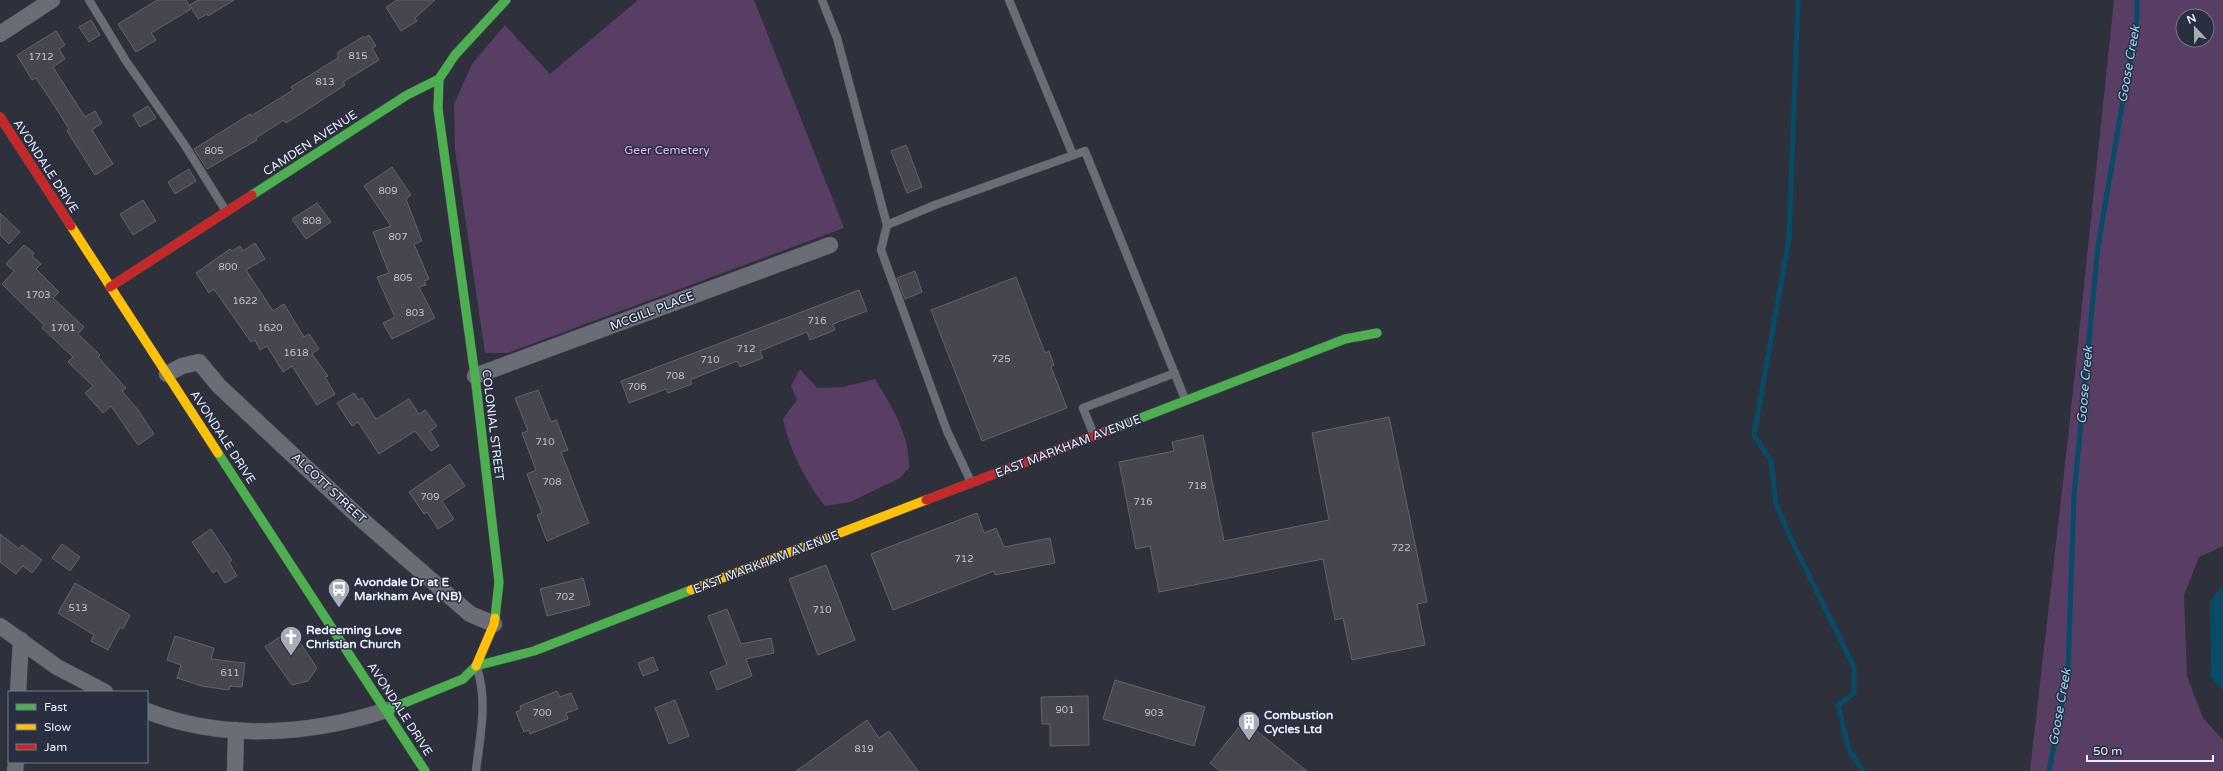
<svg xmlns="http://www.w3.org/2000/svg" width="2223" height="771" viewBox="0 0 2223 771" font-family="'Varela Round',sans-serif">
  <rect width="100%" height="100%" fill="#2e313b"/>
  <g fill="#583d65" fill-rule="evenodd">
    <polygon points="638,0 754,0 844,228 507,353 485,353 455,149 454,104 472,64 505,25 550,74"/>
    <path d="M2114,0H2223V546L2199,557L2184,595L2187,676L2203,718L2223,740V771H2030L2068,438ZM2183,16H2207V40H2183Z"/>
    <path d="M800,369L817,388L843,387L875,379C892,407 910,435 909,468L900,478L850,502L825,506C806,482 789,449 783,419L797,400L791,386Z"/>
  </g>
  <polygon fill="#084b67" points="2223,585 2223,691 2211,677 2210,601"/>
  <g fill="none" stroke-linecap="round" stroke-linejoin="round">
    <g stroke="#084b67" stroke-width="5">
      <polyline points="1798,0 1789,238 1754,435 1771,461 1776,504 1792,541 1854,667 1854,693 1838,705 1849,750 1863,771"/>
      <polyline points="2049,771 2068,671 2074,495 2098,246 2137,19 2137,0"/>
    </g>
  </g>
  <g fill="#46464e" stroke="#62626c">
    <polygon points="157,0 186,0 191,9 151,33 156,40 136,52 118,24"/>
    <polygon points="198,0 234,0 208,16 207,14 198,19 190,5"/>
    <polygon points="397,0 435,0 415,18 417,21 401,31 386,7"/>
    <polygon points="91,20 100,35 89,42 79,27"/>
    <polygon points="56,31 65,45 59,49 65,59 53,67 85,117 95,111 102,123 92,130 113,164 95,175 67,131 69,129 56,108 36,78 32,80 17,55"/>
    <polygon points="369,35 376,46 372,48 379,60 343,82 345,85 302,113 286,123 284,120 256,138 257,140 207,169 194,149 250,114 251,116 293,90 291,87 338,58 338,52 364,36 365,38"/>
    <polygon points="148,106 156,118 140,127 133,115"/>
    <polygon points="906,145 922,187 907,193 891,151"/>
    <polygon points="392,167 411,195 406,199 422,241 414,244 429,279 424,281 426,285 419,287 435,318 392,339 383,323 395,317 377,277 389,273 373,232 391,226 364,186"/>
    <polygon points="189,169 196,181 175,194 168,182"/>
    <polygon points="143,200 156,221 133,235 120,214"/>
    <polygon points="317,203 331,222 306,239 292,219"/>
    <polygon points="0,213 20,232 9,244 0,235"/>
    <polygon points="255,243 265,259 246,270 273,311 284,304 304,337 309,334 319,349 312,354 328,376 325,377 335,394 317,405 292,366 283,372 267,346 260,350 255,340 251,342 214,289 209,293 196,273 230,249 232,251 240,246 243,251"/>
    <polygon points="24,245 34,253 32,256 41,264 36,269 59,292 53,298 84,327 78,334 100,355 98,357 126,388 122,391 138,410 154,434 138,445 111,406 103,413 85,393 93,386 68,362 73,357 42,328 44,325 2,284 14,271 6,264"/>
    <polygon points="915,271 922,292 905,299 897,278"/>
    <polygon points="1016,277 1045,353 1049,351 1054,365 1051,367 1067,408 982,441 931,310"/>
    <polygon points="859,290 867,311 833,324 835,330 810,340 807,332 760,351 763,358 740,367 737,361 690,380 692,384 668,393 666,389 629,403 621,381"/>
    <polygon points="538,390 551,422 556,420 568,450 561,452 589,523 547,541 537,515 542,513 527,474 536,470 522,433 528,431 515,398"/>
    <polygon points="354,393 358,400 362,398 376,419 409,399 419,414 425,410 437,426 430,431 439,446 431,451 415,431 379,454 358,422 352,426 337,403"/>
    <polygon points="1389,417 1427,602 1417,604 1425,645 1352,660 1343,618 1335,620 1323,559 1159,592 1150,546 1136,549 1119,462 1174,451 1172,442 1203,435 1224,541 1329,520 1312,433"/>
    <polygon points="450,464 465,486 442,501 454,519 438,529 427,512 424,514 409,492"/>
    <polygon points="977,513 984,533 996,528 1004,547 1050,538 1055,563 995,575 994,571 893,610 871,554"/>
    <polygon points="211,529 232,560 229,562 237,576 225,583 217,570 213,573 192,542"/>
    <polygon points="0,534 19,549 22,545 42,560 32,573 23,566 16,574 0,562"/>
    <polygon points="62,544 80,557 70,571 52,558"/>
    <polygon points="826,565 855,640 818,655 789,579"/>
    <polygon points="583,578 590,605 547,616 540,589"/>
    <polygon points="75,583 130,615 123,629 120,627 108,650 91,641 94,635 58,613"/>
    <polygon points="727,609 741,644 771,638 774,653 746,659 752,676 717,690 710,672 727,665 708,616"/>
    <polygon points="291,629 317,668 308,681 292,685 265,647"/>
    <polygon points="175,636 214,648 211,659 245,663 242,687 230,686 229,690 202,686 177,678 181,665 167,660"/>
    <polygon points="653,657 658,670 643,676 638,663"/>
    <polygon points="1115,680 1205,707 1194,746 1103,719"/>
    <polygon points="557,691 560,697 571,693 578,709 566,713 568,719 530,734 529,730 524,732 516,712 521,710 520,706"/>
    <polygon points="1088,696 1089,745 1050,746 1050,724 1042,724 1041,697"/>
    <polygon points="675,700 689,736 669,744 655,708"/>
    <polygon points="867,720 879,738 889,731 918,771 796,771"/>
    <polygon points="1244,721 1307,771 1220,771 1210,763"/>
  </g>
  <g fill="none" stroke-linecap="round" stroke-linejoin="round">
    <g stroke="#4a4c55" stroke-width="9">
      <g id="lane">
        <polyline points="89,0 126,61 184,144 226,211"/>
        <polyline points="822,0 837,38 887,225"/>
        <polyline points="1009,0 1073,155"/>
        <polyline points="1094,435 1083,408 1175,373"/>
        <polyline points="971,482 947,431 881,250 887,225 935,205 1085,151 1185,399"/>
        <path d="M476,771C480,736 488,702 477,668"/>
      </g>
    </g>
    <g stroke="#4a4c55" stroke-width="17">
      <g id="street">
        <polyline points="0,34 52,0"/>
        <polyline points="167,374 182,366 199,362 219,386 360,518 470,614 494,624"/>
        <polyline points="475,376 830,245"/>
        <polyline points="0,626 57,667 105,692"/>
        <polyline points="18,692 21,640"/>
        <path d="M147,711C223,741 310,735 387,710"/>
        <polyline points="15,771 16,762"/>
        <polyline points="235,771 236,730"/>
      </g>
    </g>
    <g stroke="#4a4c55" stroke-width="10">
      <g id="fast">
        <polyline points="439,79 438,109 475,376 499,582 495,618"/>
        <polyline points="252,195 407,95 439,79 455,55 506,0"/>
        <polyline points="1107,431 1345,339 1377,333"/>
        <polyline points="218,453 425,771"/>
        <polyline points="387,710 463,679 476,666 534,651 691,590"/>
      </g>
    </g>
    <g stroke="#4a4c55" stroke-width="10">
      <g id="slow">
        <polyline points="71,226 218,453"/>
        <polyline points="691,590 926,500"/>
        <polyline points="476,666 494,624 495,618"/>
      </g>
    </g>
    <g stroke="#4a4c55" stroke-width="10">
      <g id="jam">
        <polyline points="0,117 71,226"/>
        <polyline points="110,287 252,195"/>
        <polyline points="926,500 1107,431"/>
      </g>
    </g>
    <use href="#lane" stroke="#6b6d76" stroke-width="8"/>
    <use href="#street" stroke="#6b6d76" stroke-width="16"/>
    <use href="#fast" stroke="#4caf50" stroke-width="9"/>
    <use href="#slow" stroke="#ffc107" stroke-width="9"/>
    <use href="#jam" stroke="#c62828" stroke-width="9"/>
  </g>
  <defs>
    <g id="bus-pin" transform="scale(1.15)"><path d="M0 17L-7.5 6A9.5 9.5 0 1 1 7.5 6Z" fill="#a8acb7" stroke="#292e40"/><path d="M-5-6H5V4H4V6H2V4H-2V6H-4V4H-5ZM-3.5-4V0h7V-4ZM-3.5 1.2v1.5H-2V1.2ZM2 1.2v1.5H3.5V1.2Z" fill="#fff"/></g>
    <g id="church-pin" transform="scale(1.15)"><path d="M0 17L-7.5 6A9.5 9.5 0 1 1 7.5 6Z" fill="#a8acb7" stroke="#292e40"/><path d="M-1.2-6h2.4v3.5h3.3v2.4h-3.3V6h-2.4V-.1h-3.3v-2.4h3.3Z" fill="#fff"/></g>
    <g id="building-pin" transform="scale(1.15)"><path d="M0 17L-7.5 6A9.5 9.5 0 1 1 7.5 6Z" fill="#a8acb7" stroke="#292e40"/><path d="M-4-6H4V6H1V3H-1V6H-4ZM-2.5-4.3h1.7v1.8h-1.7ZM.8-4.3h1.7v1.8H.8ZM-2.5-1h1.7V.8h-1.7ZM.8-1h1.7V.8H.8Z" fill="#fff"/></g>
  </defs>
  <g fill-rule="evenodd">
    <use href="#bus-pin" x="339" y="589"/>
    <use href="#church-pin" x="291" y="637"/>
    <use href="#building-pin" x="1249" y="722"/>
  </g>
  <g text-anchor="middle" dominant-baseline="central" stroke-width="3" stroke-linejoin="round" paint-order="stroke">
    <g font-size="10" fill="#c1c4cf">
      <text x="358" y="56">815</text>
      <text x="41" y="57">1712</text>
      <text x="325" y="82">813</text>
      <text x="214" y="151">805</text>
      <text x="388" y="191">809</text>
      <text x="312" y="221">808</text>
      <text x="398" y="237">807</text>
      <text x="228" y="267">800</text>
      <text x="403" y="278">805</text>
      <text x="38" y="295">1703</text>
      <text x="245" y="301">1622</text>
      <text x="415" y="313">803</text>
      <text x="817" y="321">716</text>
      <text x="63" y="328">1701</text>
      <text x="270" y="328">1620</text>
      <text x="746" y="349">712</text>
      <text x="296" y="353">1618</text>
      <text x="1001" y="359">725</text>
      <text x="710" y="360">710</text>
      <text x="675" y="376">708</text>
      <text x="637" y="387">706</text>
      <text x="545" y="442">710</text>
      <text x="552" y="482">708</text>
      <text x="1197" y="486">718</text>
      <text x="430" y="497">709</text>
      <text x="1143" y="502">716</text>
      <text x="1401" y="548">722</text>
      <text x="964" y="559">712</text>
      <text x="565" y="597">702</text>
      <text x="78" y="608">513</text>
      <text x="822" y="610">710</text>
      <text x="230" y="673">611</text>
      <text x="1065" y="710">901</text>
      <text x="542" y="713">700</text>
      <text x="1154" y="713">903</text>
      <text x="864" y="749">819</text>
    </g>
    <g font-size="12" fill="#eaeefa" stroke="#292e40">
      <text transform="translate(310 143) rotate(-33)">CAMDEN AVENUE</text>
      <text transform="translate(46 166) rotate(57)">AVONDALE DRIVE</text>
      <text transform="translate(652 311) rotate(-21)">MCGILL PLACE</text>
      <text transform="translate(493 425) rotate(83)">COLONIAL STREET</text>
      <text transform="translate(223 437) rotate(57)">AVONDALE DRIVE</text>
      <text transform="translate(1068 446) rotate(-21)">EAST MARKHAM AVENUE</text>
      <text transform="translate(329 488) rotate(43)">ALCOTT STREET</text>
      <text transform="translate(766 562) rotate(-21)">EAST MARKHAM AVENUE</text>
      <text transform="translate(400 709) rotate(57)">AVONDALE DRIVE</text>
    </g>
    <g font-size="12" fill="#e4b7fa" stroke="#292e40">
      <text x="667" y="150">Geer Cemetery</text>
    </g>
    <g font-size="12" font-weight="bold" fill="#eaeefa" stroke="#292e40" text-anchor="start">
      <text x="354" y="582">Avondale Dr at E<tspan x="354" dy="14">Markham Ave (NB)</tspan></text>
      <text x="306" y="630">Redeeming Love<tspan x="306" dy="14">Christian Church</tspan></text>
      <text x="1264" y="715">Combustion<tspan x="1264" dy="14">Cycles Ltd</tspan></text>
    </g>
    <g font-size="13" font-style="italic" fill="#95d3f4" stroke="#292e40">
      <text transform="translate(2129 64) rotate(-80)">Goose Creek</text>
      <text transform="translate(2085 385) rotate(-85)">Goose Creek</text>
      <text transform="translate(2060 707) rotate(-80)">Goose Creek</text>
    </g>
  </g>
  <rect x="8" y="691" width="140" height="72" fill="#292e40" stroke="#767b8a"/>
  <rect x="16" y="704" width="20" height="6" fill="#4caf50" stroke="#767b8a"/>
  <text x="44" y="711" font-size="12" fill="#eaeefa">Fast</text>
  <rect x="16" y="724" width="20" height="6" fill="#ffc107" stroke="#767b8a"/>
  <text x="44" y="731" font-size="12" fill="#eaeefa">Slow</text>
  <rect x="16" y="744" width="20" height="6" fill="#c62828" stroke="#767b8a"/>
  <text x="44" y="751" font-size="12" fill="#eaeefa">Jam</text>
  <g transform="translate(2195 28) rotate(338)"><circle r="19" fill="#292e40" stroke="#767b8a"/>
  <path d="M0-3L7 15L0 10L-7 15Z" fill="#a8acb7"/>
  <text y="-6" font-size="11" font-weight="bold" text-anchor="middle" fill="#eaeefa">N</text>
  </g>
  <path d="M2087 755v6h126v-6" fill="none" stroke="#eaeefa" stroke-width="2"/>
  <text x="2093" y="755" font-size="12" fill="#eaeefa" stroke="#292e40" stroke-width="3" paint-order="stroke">50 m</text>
</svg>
